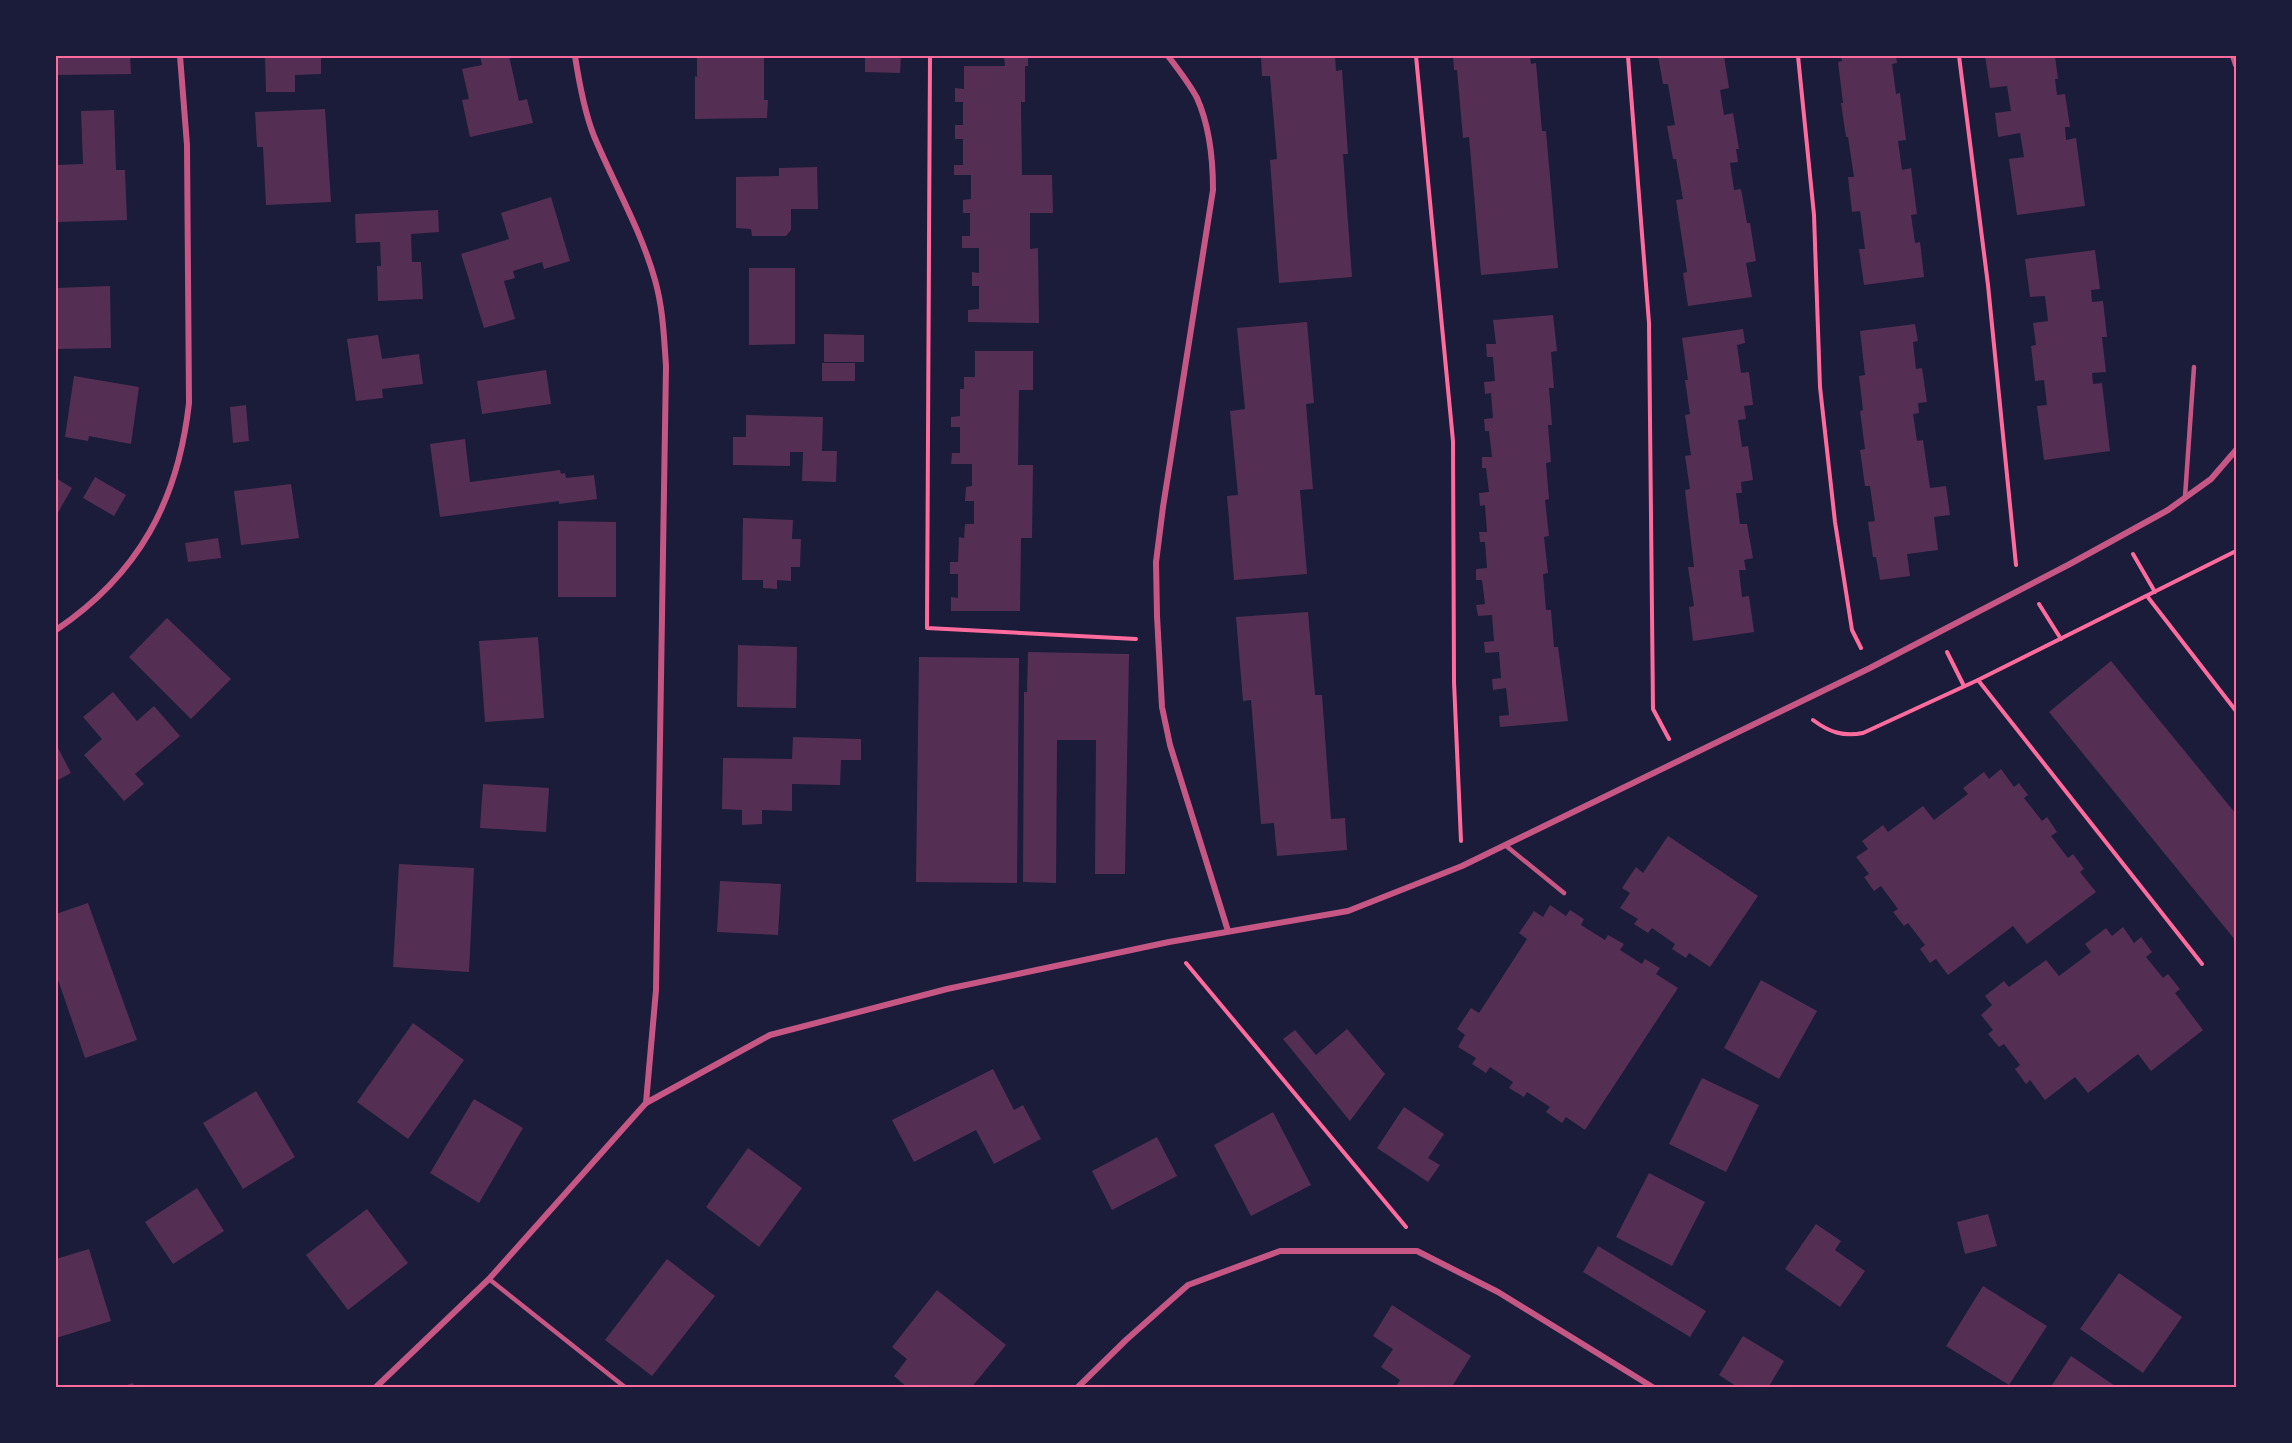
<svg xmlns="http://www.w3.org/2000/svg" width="2292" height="1443" viewBox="0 0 2292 1443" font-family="Inter,sans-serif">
  <rect width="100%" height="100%" fill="#1b1b3a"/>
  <g fill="#542f53">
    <polygon points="56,56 130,56 131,74 56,75"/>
    <polygon points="265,56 321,56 321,74 295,75 295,92 266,92"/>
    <polygon points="480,56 509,56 519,101 527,99 533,123 470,137 462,100 469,99 462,69 482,65"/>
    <polygon points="697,56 764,56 764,100 768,100 767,118 695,119 695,76 697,77"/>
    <polygon points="865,56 901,56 900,73 865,72"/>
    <polygon points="1004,56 1028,56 1028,66 1025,66 1025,102 1021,102 1022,175 1052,175 1053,213 1030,213 1030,249 1038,248 1039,323 968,322 968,310 979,309 979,286 972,286 972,272 979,273 979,248 962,248 962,236 970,236 970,213 963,213 963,200 971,199 971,175 954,175 954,165 963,165 963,139 955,139 955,125 963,125 963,102 955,102 955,88 964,89 964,66 1005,66"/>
    <polygon points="1261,56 1335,56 1336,71 1342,70 1348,154 1343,154 1352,277 1279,283 1270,160 1277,159 1270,76 1262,76"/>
    <polygon points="1453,56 1530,56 1531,64 1536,63 1542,131 1546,131 1558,268 1481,275 1469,137 1463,138 1457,70 1454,70"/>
    <polygon points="1658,56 1724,56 1729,88 1720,90 1724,115 1733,113 1739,149 1736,149 1738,162 1730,163 1734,190 1741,189 1747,223 1750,223 1756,261 1746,263 1752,297 1688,306 1683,273 1687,272 1676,200 1683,199 1676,159 1673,159 1667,126 1675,125 1668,84 1663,84"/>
    <polygon points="1841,56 1896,56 1897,63 1892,64 1896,94 1900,93 1906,140 1898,141 1902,170 1911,168 1917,214 1911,215 1915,243 1920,242 1924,277 1864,285 1859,249 1865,249 1860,211 1852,212 1848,177 1854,177 1848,137 1846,137 1841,103 1843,103 1838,62 1842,61"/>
    <polygon points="1985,56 2055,56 2058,79 2055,79 2057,95 2065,94 2070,127 2065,127 2066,140 2076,138 2085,206 2017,215 2009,159 2024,157 2020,133 1998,137 1995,113 2011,111 2007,86 1990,88"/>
    <polygon points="325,109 331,202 266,205 263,147 257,147 255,112"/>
    <polygon points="114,110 116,170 125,170 127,220 57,222 56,165 83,164 81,111"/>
    <polygon points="817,167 818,209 791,209 791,230 786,236 752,236 751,229 736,228 736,177 779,176 779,168"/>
    <polygon points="551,197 570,261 544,269 542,262 513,271 515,278 504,281 515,319 484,328 461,254 509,239 501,213"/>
    <polygon points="438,210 439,232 411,234 412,262 421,262 423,299 378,301 377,266 381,266 380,242 356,243 355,214"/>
    <polygon points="2095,250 2100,289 2091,290 2092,302 2103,301 2107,337 2102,337 2106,372 2092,373 2093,384 2102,383 2110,451 2044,460 2037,406 2047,405 2044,380 2035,381 2031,346 2036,345 2033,323 2048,321 2045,296 2030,297 2025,259"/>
    <polygon points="749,268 795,268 795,344 749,345"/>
    <polygon points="110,286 111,348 56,349 56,288"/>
    <polygon points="1553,315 1557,351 1551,352 1554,388 1549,388 1552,425 1548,425 1551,462 1546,463 1549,499 1545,500 1549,536 1544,537 1548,573 1543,574 1546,610 1551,610 1554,647 1558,647 1568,721 1500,727 1499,716 1509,715 1506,688 1493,690 1492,679 1501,678 1499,652 1485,653 1484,642 1494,641 1492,615 1478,616 1476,605 1485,604 1482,580 1476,580 1476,569 1487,568 1485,542 1480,542 1479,532 1487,532 1485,505 1480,506 1479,493 1489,492 1486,468 1482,468 1482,457 1492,457 1489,431 1485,431 1484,419 1493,418 1491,393 1485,394 1484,382 1495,381 1493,357 1487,357 1486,344 1496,344 1493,320"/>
    <polygon points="1307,322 1314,403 1306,404 1313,489 1300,490 1307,574 1234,580 1227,496 1238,495 1230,411 1245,409 1237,328"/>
    <polygon points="1915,324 1918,341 1913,342 1916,369 1922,368 1927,402 1918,403 1919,413 1913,414 1917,441 1923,440 1930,488 1946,486 1950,515 1934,517 1938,550 1907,554 1910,576 1880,580 1876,557 1873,557 1868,522 1875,521 1870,486 1865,486 1860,450 1865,449 1860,411 1863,410 1859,376 1865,375 1860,331"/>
    <polygon points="1743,329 1745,343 1737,345 1741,373 1749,372 1753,405 1744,406 1746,419 1738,420 1742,447 1748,446 1753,480 1741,482 1742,493 1736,493 1740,524 1747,524 1753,558 1744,560 1746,570 1739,570 1742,597 1749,596 1754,632 1693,641 1689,607 1694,606 1688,567 1694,567 1685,490 1690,489 1685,456 1691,455 1685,415 1690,414 1685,380 1688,380 1682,338"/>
    <polygon points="824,334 864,335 864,362 824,362"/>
    <polygon points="378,335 382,359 419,354 423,384 382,389 383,398 356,401 347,339"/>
    <polygon points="975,351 1033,351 1033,390 1019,390 1018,465 1033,465 1032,538 1021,538 1020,611 951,611 951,597 958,598 958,574 950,574 950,562 958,562 959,537 964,538 965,524 974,524 974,501 965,501 966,487 972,486 972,464 951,464 952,453 960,453 960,427 951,427 951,417 960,416 960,389 964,389 964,377 975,377"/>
    <rect x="822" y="363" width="33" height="18"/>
    <polygon points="546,370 551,404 482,414 477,381"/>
    <polygon points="74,376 139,387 131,444 89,436 88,441 65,437"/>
    <polygon points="246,405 249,441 233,443 230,407"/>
    <polygon points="746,415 823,417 822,451 837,451 836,482 802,481 803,452 790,452 790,466 733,465 733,437 746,437"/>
    <polygon points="465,439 470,482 560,470 561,474 565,473 566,478 594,475 597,499 559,504 559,501 440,517 430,444"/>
    <polygon points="95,477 126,495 114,516 83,498"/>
    <polygon points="56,478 72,488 56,516"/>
    <polygon points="291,484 299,538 241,545 234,491"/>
    <polygon points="743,518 793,520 792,539 801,539 800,567 791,567 791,581 777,580 777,589 763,588 763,580 742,580"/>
    <polygon points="558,521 616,522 616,597 558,597"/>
    <polygon points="218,538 221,558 188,562 185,543"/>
    <polygon points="1308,612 1315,695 1322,695 1331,819 1345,818 1347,850 1277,856 1274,823 1261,824 1251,700 1243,701 1236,617"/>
    <polygon points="167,618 231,679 191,719 129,657"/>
    <polygon points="538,637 544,718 485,722 479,641"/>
    <polygon points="738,645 797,647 796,708 737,707"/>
    <polygon points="1028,652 1129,654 1125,874 1095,874 1096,740 1057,740 1056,883 1023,882 1024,692 1027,692"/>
    <polygon points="919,657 1019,658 1017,883 916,882"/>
    <polygon points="2111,661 2236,814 2236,941 2049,712"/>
    <polygon points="113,692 137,721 154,706 180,736 135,774 144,784 124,801 84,755 102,739 83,717"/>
    <polygon points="793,737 861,739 861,760 841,760 840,785 792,784 792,811 762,810 762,824 742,825 742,810 722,809 723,758 792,759"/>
    <polygon points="56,744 71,773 56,781"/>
    <polygon points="2001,769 2014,787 2019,783 2028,795 2024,798 2042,821 2047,817 2057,832 2051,836 2068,858 2073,854 2084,869 2080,872 2096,892 2027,944 2013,926 1948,975 1936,959 1930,963 1920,949 1925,945 1908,923 1904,926 1893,912 1898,909 1881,886 1874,891 1864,877 1869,874 1856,857 1868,849 1862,841 1883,825 1888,832 1923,806 1934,820 1968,794 1963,788 1984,772 1989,779"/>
    <polygon points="483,784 549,788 546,832 480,828"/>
    <polygon points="1668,836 1758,896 1710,967 1689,953 1686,958 1672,949 1675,944 1652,928 1648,933 1634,924 1638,919 1620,908 1630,893 1622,888 1636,867 1643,873"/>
    <polygon points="399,864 474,868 469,972 393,967"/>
    <polygon points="720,881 781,884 778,935 717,932"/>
    <polygon points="88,903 137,1040 85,1058 56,974 56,914"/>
    <polygon points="1550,905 1566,916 1570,910 1584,919 1581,925 1605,940 1608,935 1624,944 1620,950 1642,964 1645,959 1660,968 1656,974 1678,988 1585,1130 1566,1117 1562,1123 1546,1112 1550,1107 1527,1092 1524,1097 1509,1088 1513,1082 1490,1067 1486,1073 1472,1064 1476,1058 1458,1047 1465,1035 1457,1029 1471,1008 1479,1013 1527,939 1519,933 1534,911 1543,917"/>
    <polygon points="2123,927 2134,943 2141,937 2152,952 2146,957 2163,978 2168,974 2180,989 2175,993 2203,1030 2151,1071 2138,1054 2088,1093 2075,1077 2045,1100 2030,1080 2026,1084 2015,1069 2020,1065 2004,1044 1999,1047 1988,1034 1993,1030 1981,1015 1992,1005 1985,996 2004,981 2009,987 2046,960 2059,976 2091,952 2085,944 2106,928 2112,936"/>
    <polygon points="1761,980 1817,1011 1779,1079 1724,1048"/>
    <polygon points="413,1023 464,1060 408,1139 357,1102"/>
    <polygon points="1347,1029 1385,1074 1350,1121 1283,1039 1295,1030 1316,1055"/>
    <polygon points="993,1069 1014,1110 1023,1105 1041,1139 994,1164 976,1130 914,1162 892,1120"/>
    <polygon points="1702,1078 1759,1105 1726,1172 1669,1144"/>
    <polygon points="256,1091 295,1157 243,1189 203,1123"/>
    <polygon points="474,1099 523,1128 479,1203 430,1173"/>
    <polygon points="1404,1107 1444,1134 1428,1158 1440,1165 1428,1182 1377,1148"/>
    <polygon points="1273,1112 1311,1185 1251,1216 1214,1145"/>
    <polygon points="1157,1137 1177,1176 1112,1210 1092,1171"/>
    <polygon points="748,1148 802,1188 759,1247 706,1207"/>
    <polygon points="1649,1173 1705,1202 1672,1266 1616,1237"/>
    <polygon points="197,1188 224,1231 173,1264 145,1222"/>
    <polygon points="367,1209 408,1263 348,1310 306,1255"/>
    <polygon points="1988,1214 1997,1246 1965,1254 1957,1222"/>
    <polygon points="1816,1224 1841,1241 1835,1250 1865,1271 1840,1307 1785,1269"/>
    <polygon points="1598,1246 1706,1311 1690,1337 1583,1272"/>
    <polygon points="89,1249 111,1321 56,1338 56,1259"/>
    <polygon points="667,1259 715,1296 652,1376 605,1340"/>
    <polygon points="2119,1273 2182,1317 2143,1373 2080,1329"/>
    <polygon points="1983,1286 2047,1326 2009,1385 1946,1346"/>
    <polygon points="937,1290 1006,1345 971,1388 908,1388 894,1376 907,1359 892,1347"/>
    <polygon points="1392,1305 1471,1356 1451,1388 1395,1388 1400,1380 1381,1367 1393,1349 1373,1336"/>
    <polygon points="1743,1336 1784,1361 1768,1388 1739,1388 1719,1375"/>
    <polygon points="2071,1356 2118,1388 2055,1388 2052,1385"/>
    <polygon points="133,1383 135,1388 121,1388 121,1387"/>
  </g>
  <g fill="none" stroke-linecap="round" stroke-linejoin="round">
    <g stroke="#ff6b9d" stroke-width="4">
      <polyline points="930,56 927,628 1136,639"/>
      <polyline points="1416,56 1453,441 1454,682 1461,841"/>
      <polyline points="1628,56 1649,323 1653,709 1669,739"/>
      <polyline points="1798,56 1814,215 1820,387 1835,522 1852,630 1861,648"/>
      <polyline points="1959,56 1988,285 2016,565"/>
      <polyline points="2133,554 2155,592"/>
      <polyline points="2147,596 2236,711"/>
      <polyline points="2039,604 2061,639"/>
      <polyline points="1947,652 1964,686"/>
      <polyline points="1978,680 2202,964"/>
      <path d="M1813,720C1829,732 1843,737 1863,733L1978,680L2236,551"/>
      <polyline points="1186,963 1406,1227"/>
    </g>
    <g stroke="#c65784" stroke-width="4.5">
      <polyline points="2185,497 2194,367"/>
      <polyline points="1505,845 1564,893"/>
      <polyline points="489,1279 626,1388"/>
    </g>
    <g stroke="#c65784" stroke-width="6">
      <path d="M1168,56C1178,69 1189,83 1197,98C1210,127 1213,160 1213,190L1163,507L1156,562L1157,616L1162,707L1170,745L1228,931"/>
      <polyline points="2233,56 2236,65"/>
      <path d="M56,630C139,574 178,501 189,403L187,145L180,56"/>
      <polyline points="646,1103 770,1035 947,989 1169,942 1348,911 1462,866 1870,668 2068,565 2168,510 2211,479 2236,450"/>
      <path d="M375,1388L489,1279L646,1103L656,990L666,366C664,337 663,308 655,280C641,230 614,184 594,136C584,111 579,82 575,56"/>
      <polyline points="1077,1388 1126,1340 1188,1285 1280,1251 1417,1251 1498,1292 1654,1388"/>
    </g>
  </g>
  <rect width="2292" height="1443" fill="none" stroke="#1b1b3a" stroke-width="114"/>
  <rect x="57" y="57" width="2178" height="1329" fill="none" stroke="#ff6b9d" stroke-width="2"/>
</svg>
